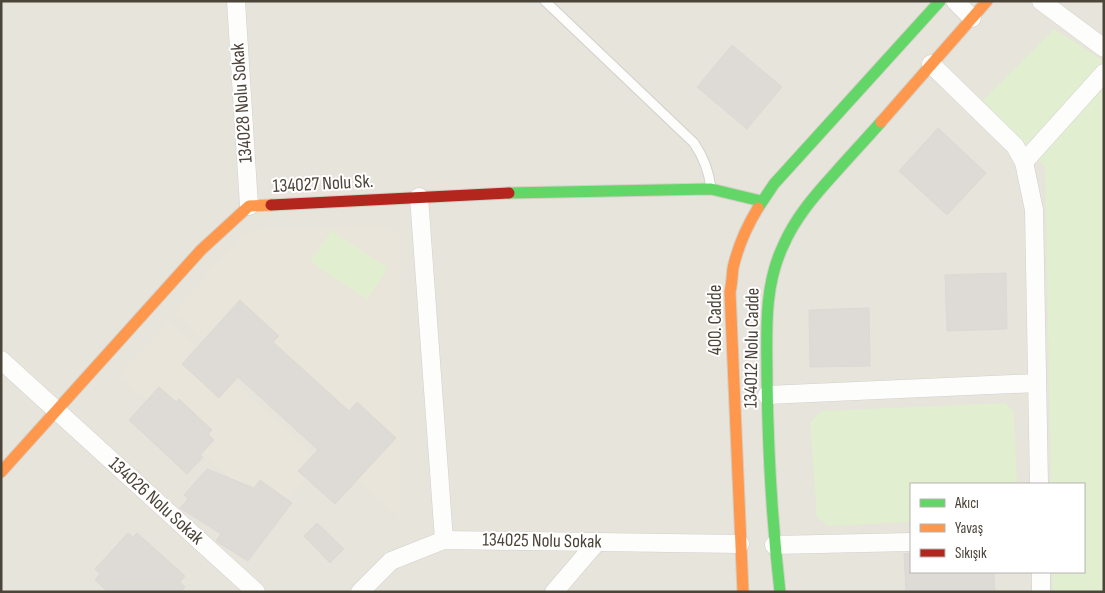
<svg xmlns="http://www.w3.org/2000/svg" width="1105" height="593" viewBox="0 0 1105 593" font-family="'Sofia Sans Condensed',sans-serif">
  <rect width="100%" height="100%" fill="#f4f2ee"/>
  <path fill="#e7e4dc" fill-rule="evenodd" d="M1,1H1104V592H1ZM911,484H1084V572H911Z"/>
  <g fill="#eae5da">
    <polygon points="388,225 399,234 401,432 400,518 175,312 218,262 244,234 256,230"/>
    <polygon points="168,321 320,462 272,516 119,375"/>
  </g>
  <g fill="#e1eecf">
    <polygon points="1054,29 1104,61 1104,592 1053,592 1052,572 1084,572 1084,484 1051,484 1045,167 983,100"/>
    <polygon points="331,231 388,268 367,300 310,262"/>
    <polygon points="1005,403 1014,411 1017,484 911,484 911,522 828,526 817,517 810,423 821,411"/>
  </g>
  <g fill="#dedbd6" stroke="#dcd9d4">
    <polygon points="732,45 782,87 747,129 697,87"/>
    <polygon points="938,128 986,173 947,215 899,171"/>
    <polygon points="1006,273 1007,329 947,331 945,275"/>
    <polygon points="240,300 279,336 273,342 349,411 357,402 396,438 335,504 298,471 318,450 238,377 219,398 182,364"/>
    <polygon points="869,308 870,366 810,367 809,310"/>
    <polygon points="159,387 176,402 179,399 212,430 208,434 214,440 200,455 203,457 187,474 129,420"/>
    <polygon points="207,469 254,488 260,480 292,503 248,561 216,541 221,534 180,508 188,499 184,495"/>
    <polygon points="317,523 344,549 330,563 304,536"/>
    <polygon points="128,533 133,537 137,533 185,576 180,582 185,587 181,592 108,592 95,580 100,574 95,569"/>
    <polygon points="911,553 911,572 994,572 995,592 906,592 904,554"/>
  </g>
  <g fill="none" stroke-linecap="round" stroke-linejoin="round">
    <g stroke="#d2d0cb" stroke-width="11">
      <path id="lane" d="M545,1L694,143C704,158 709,171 711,188"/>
    </g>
    <g stroke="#d2d0cb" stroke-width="19">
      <g id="street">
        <polyline points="236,1 249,206"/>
        <polyline points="955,1 972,18"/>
        <polyline points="1041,1 1104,48"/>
        <polyline points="931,64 1015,146 1024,162 1034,210 1039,484"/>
        <polyline points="1024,162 1104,73"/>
        <polyline points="419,197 444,540"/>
        <polyline points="1,360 256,592"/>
        <polyline points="767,395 1037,383"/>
        <polyline points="774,545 911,542"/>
        <polyline points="1041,572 1041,592"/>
        <polyline points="360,592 391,561 444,540 740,544"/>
        <polyline points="554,592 597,542"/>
      </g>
    </g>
    <g stroke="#d3cfc5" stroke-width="13">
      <g id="fast">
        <polyline points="509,193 711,189 761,201"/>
        <polyline points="758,208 774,184 940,1"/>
        <path d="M780,592C772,522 768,451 767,380C767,335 763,288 783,246C795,218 815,195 835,173C850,156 866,139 881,122"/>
      </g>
    </g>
    <g stroke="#d3cfc5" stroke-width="13">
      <g id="slow">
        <polyline points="881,122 987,1"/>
        <polyline points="1,472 201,250 249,206 271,205"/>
        <path d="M743,592L730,292C732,284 732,276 733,268C738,246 747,226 758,208"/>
      </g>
    </g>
    <g stroke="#d3cfc5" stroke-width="13">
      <polyline id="jam" points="271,205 509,193"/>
    </g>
    <use href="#lane" stroke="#fdfdfc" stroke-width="9"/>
    <use href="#street" stroke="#fdfdfc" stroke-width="18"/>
    <use href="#fast" stroke="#63d668" stroke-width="11"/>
    <use href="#slow" stroke="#ff974d" stroke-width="11"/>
    <use href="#jam" stroke="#b3261e" stroke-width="11"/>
  </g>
  <g text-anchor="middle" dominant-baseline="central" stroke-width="4" stroke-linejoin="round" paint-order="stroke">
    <g font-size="19" fill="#4b4439" stroke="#fff">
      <text transform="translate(242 103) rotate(-94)">134028 Nolu Sokak</text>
      <text transform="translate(323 184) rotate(-3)">134027 Nolu Sk.</text>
      <text transform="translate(715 320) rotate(-90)">400. Cadde</text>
      <text transform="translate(752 348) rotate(-89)">134012 Nolu Cadde</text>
      <text transform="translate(156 501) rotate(42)">134026 Nolu Sokak</text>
      <text transform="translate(542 541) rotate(1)">134025 Nolu Sokak</text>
    </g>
  </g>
  <rect width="1105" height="593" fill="none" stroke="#4b4439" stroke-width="5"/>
  <rect x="910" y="483" width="175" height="90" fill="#ffffff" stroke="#b7b4b0"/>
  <rect x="920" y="499" width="25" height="8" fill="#63d668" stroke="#b7b4b0"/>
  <text x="955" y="508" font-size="15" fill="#4b4439">Akıcı</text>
  <rect x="920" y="524" width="25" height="8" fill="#ff974d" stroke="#b7b4b0"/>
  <text x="955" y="533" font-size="15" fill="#4b4439">Yavaş</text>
  <rect x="920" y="549" width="25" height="8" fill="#b3261e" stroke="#b7b4b0"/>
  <text x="955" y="558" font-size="15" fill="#4b4439">Sıkışık</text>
</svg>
